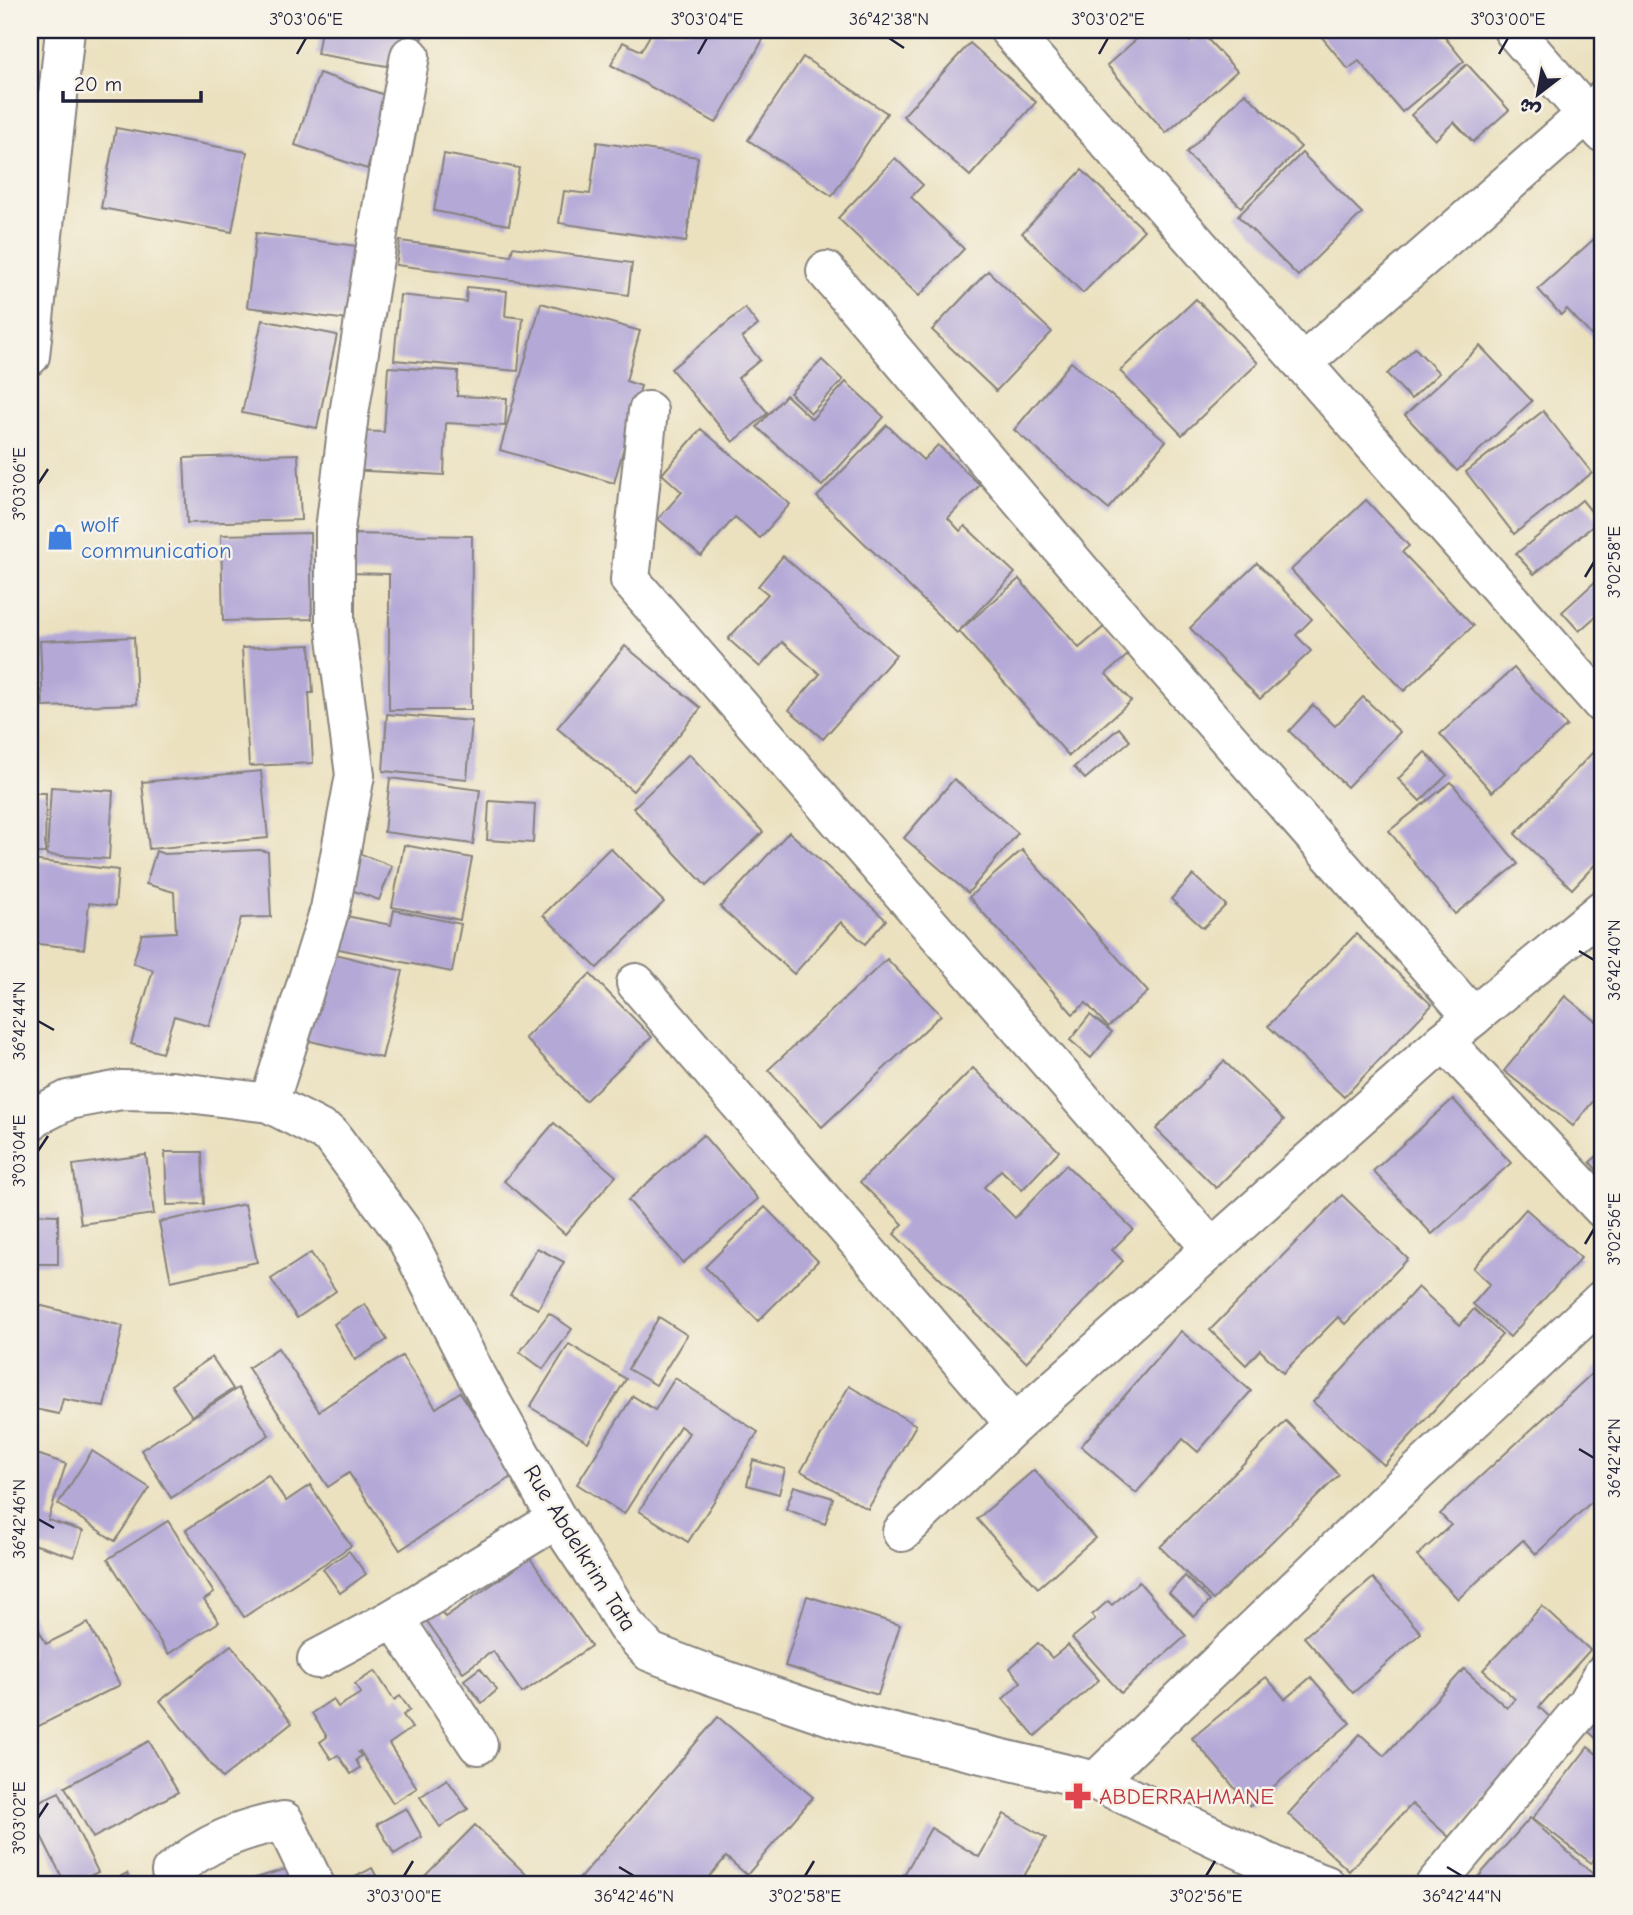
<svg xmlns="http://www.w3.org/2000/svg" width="1633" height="1915" viewBox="0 0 1633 1915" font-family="'Comic Neue','Playpen Sans Arabic',sans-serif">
  <rect width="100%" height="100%" fill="#f7f3e8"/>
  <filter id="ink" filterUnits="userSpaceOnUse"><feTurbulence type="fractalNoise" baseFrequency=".0143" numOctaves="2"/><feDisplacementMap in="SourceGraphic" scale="14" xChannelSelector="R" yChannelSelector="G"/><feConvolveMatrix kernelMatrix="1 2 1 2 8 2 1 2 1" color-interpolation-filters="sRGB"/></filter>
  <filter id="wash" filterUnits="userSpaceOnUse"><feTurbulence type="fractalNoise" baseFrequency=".00686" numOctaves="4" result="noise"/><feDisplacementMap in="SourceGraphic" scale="28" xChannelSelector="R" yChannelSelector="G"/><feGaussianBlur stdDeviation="1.57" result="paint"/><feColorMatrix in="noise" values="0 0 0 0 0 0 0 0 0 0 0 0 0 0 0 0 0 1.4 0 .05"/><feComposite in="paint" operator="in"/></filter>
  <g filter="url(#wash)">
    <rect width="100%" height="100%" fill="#ebe1bf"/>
    <g id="blocks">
      <g fill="#b4a8d7">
        <polygon points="321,30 423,30 416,71 317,54"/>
        <polygon points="653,30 750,30 764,38 716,123 611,65 623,42 641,51"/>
        <polygon points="1147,30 1179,30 1190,42 1201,32 1237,71 1166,133 1107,65"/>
        <polygon points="1316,30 1439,30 1464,61 1402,112 1359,61 1348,69"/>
        <polygon points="970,43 1036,102 970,176 903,116"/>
        <polygon points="803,57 887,113 832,196 748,140"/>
        <polygon points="1467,64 1509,110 1473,142 1454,122 1435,140 1411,115"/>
        <polygon points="319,73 391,97 367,169 295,145"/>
        <polygon points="1245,93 1301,147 1241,207 1186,153"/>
        <polygon points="116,128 247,152 232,232 101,208"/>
        <polygon points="597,142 698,157 686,242 559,223 564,191 590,194"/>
        <polygon points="1302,153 1362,213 1298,276 1238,216"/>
        <polygon points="444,154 519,168 509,225 434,211"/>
        <polygon points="895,158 923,185 911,197 964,249 919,296 838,218"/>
        <polygon points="1082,170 1144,230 1083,293 1022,233"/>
        <polygon points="1603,231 1603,348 1567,309 1561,315 1538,289"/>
        <polygon points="256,233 357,246 348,320 247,307"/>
        <polygon points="400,241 511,256 513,247 632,263 628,295 396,265"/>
        <polygon points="988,271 1052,332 996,391 932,330"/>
        <polygon points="467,287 507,291 505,316 523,318 518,371 394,360 400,295 466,302"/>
        <polygon points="1196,299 1258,363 1182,435 1120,371"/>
        <polygon points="541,303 640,331 626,381 641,386 614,483 500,450"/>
        <polygon points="745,308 758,325 742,338 760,360 738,378 768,413 733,442 671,369"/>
        <polygon points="262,320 337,335 317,428 242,413"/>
        <polygon points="1480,346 1532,401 1457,471 1405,415"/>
        <polygon points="1415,348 1439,373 1411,399 1387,374"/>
        <polygon points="822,360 843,380 811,413 790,393"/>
        <polygon points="1071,362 1166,441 1108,509 1014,430"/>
        <polygon points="388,367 458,371 457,396 507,398 505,426 446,423 444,475 349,470 351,431 384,432"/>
        <polygon points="846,382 884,417 822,486 757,427 786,395 812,419"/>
        <polygon points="1543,411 1592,473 1514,534 1466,472"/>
        <polygon points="887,425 923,460 938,445 980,485 948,518 960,531 965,526 1015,573 957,633 817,497"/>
        <polygon points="701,429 790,504 760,538 735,517 701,556 658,519 682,492 662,474"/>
        <polygon points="298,454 301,520 187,523 184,458"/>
        <polygon points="1366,500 1409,546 1402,552 1473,626 1404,691 1291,570"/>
        <polygon points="1582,500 1599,521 1534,574 1516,554"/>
        <polygon points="310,533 312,619 223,621 221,535"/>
        <polygon points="346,534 472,536 471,710 389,710 389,574 346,573"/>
        <polygon points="783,556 896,655 823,739 789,710 820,674 782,642 760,667 728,639 768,594 758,586"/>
        <polygon points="1257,563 1312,619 1296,635 1311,651 1260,699 1190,628"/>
        <polygon points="1019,579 1079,648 1105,626 1129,654 1106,674 1131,701 1069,756 959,631"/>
        <polygon points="1597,580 1603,587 1603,610 1579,631 1562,612"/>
        <polygon points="134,637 137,704 43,707 40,641"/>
        <polygon points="310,645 313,693 309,693 313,763 249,766 242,648"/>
        <polygon points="625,646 701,708 633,791 557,728"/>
        <polygon points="1514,668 1567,726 1492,792 1440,734"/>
        <polygon points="1363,697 1400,732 1347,787 1289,731 1313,705 1335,726"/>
        <polygon points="387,714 472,721 467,779 383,771"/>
        <polygon points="1119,728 1130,741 1085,779 1074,767"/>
        <polygon points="1594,751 1603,760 1603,856 1572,889 1515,834"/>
        <polygon points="1425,752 1447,775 1420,801 1398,779"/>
        <polygon points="689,754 763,832 706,886 633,808"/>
        <polygon points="261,771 268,838 149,849 142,782"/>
        <polygon points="390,778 480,790 473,844 384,832"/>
        <polygon points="954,779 1018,833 968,893 904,838"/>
        <polygon points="1451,782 1518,864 1455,914 1389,831"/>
        <polygon points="51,787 113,791 109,859 47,855"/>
        <polygon points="30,793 46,793 45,853 30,853"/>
        <polygon points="489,801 535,804 533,843 487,840"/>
        <polygon points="789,832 886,920 865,944 841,922 794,974 720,907"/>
        <polygon points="404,845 472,858 460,920 392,907"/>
        <polygon points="610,848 664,902 597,968 543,915"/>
        <polygon points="260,850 268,852 271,917 241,918 209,1026 174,1016 162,1053 131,1044 153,970 133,963 142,934 176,932 174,892 146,884 156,851 164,854"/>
        <polygon points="1022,850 1148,992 1108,1027 1086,1003 1073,1014 969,897"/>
        <polygon points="353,851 392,866 379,900 340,886"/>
        <polygon points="30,860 118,870 115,906 89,903 84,949 30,943"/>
        <polygon points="1193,875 1226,905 1203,928 1171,899"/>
        <polygon points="394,910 461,924 452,972 329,947 336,914 391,925"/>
        <polygon points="1356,934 1432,1005 1344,1097 1268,1026"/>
        <polygon points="327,952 403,971 382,1058 306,1040"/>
        <polygon points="887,959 941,1015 822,1127 768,1070"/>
        <polygon points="590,974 652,1037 585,1101 525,1038"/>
        <polygon points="1565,996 1603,1027 1603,1089 1573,1126 1504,1071"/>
        <polygon points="1090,1015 1112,1032 1091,1058 1070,1040"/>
        <polygon points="1224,1061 1284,1120 1216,1188 1156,1129"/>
        <polygon points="973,1068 1059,1151 1022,1190 1001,1170 984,1187 1015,1218 1066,1165 1133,1229 1112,1250 1123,1261 1026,1362 894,1234 903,1224 860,1182"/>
        <polygon points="1453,1099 1511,1163 1432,1234 1373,1171"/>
        <polygon points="554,1123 616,1176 565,1234 504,1181"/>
        <polygon points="703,1135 758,1199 683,1263 628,1200"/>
        <polygon points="1603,1151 1603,1177 1590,1162"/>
        <polygon points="165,1152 202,1152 204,1204 167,1205"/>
        <polygon points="146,1155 154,1214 81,1224 73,1165"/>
        <polygon points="1342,1195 1408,1259 1345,1324 1338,1317 1283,1373 1260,1350 1246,1365 1210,1330"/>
        <polygon points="245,1204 257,1262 171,1281 159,1222"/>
        <polygon points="765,1207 818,1261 758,1321 705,1267"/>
        <polygon points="1526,1209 1581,1258 1510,1337 1473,1304 1490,1284 1473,1268"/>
        <polygon points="30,1214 58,1215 58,1264 30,1264"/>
        <polygon points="537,1248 564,1262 538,1309 510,1295"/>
        <polygon points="311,1253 336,1291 297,1318 271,1279"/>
        <polygon points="1418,1287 1460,1325 1474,1309 1502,1335 1384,1465 1313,1402"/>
        <polygon points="30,1303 123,1326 104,1407 63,1399 59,1414 30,1408"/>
        <polygon points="365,1304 387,1340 355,1360 334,1324"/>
        <polygon points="549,1313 572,1329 543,1369 520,1352"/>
        <polygon points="659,1317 687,1335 656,1385 628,1369"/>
        <polygon points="1181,1331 1251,1391 1198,1452 1183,1439 1136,1493 1081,1446"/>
        <polygon points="569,1344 626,1379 588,1442 530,1407"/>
        <polygon points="278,1348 319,1411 402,1356 436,1408 460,1392 514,1475 400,1550 349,1473 328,1487 248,1368"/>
        <polygon points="212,1357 233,1389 192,1416 171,1385"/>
        <polygon points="1602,1364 1603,1491 1536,1554 1523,1540 1458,1599 1417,1556 1451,1525 1440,1514"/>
        <polygon points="675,1378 758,1432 688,1542 639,1511 689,1433 680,1426 624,1514 577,1484 633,1396 655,1410"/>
        <polygon points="849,1386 916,1425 868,1509 801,1471"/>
        <polygon points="238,1388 269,1435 171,1498 141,1450"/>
        <polygon points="1286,1421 1339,1475 1213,1600 1160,1547"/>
        <polygon points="92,1451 150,1488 115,1541 58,1504"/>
        <polygon points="31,1452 66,1464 48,1520 83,1531 74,1557 30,1543 34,1531 30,1530"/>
        <polygon points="753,1460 785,1469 779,1494 747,1485"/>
        <polygon points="1034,1470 1095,1538 1038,1588 977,1519"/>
        <polygon points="268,1475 286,1501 310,1485 351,1546 244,1617 186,1530"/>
        <polygon points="794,1486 833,1498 825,1524 786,1509"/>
        <polygon points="168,1521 214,1593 204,1600 219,1622 168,1654 108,1559"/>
        <polygon points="349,1551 366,1574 340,1593 323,1569"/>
        <polygon points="530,1558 591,1646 522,1693 493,1651 463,1672 424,1617 438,1607 445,1617"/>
        <polygon points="1185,1576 1210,1601 1194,1617 1169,1593"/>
        <polygon points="1373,1578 1421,1633 1353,1693 1304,1637"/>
        <polygon points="1139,1582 1186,1636 1121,1693 1072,1638 1095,1619 1092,1615 1108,1601 1112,1605"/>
        <polygon points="807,1596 900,1625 878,1695 785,1666"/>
        <polygon points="1542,1606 1590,1650 1539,1707 1554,1721 1449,1837 1412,1804 1349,1871 1288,1814 1360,1734 1384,1756 1464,1669 1507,1708 1515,1699 1483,1670"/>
        <polygon points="30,1612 46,1644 88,1623 120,1685 31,1730"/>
        <polygon points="1038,1643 1052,1658 1068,1645 1099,1680 1035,1736 1003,1699 1021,1682 1010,1668"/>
        <polygon points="231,1645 292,1723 222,1778 160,1701"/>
        <polygon points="480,1668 497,1690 482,1703 464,1680"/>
        <polygon points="375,1671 394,1700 400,1696 410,1710 403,1715 412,1728 389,1744 417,1788 393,1803 360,1751 358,1752 361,1756 356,1760 360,1768 351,1774 338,1755 331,1759 320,1742 327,1737 312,1713 333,1699 338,1707 361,1693 355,1684"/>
        <polygon points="1266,1677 1285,1699 1311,1677 1350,1723 1250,1806 1192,1738"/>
        <polygon points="1603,1713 1603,1745 1587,1730"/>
        <polygon points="718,1717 813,1797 747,1875 726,1857 702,1885 574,1885"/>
        <polygon points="149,1741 178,1792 93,1838 65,1787"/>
        <polygon points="1588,1747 1603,1759 1603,1848 1591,1863 1533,1818"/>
        <polygon points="447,1779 468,1809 440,1827 420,1797"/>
        <polygon points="59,1792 98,1872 71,1885 66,1885 30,1814 30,1806"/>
        <polygon points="406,1808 422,1837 394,1854 377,1824"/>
        <polygon points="1004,1814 1046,1838 1019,1885 911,1885 901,1880 931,1828 979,1857"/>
        <polygon points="1530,1818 1603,1883 1603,1885 1471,1885"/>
        <polygon points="475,1825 537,1885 416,1885"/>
        <polygon points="30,1856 44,1885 30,1885"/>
        <polygon points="292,1867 297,1885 244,1885 243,1882"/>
        <polygon points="372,1868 381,1885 346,1885 344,1883"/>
        <polygon points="127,1873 133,1885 104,1885"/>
      </g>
    </g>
  </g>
  <g filter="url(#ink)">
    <use href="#blocks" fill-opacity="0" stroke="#86827d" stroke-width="2"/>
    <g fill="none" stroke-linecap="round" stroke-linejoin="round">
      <g stroke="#86827d" stroke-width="42">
        <g id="street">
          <polyline points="1009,30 1603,705"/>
          <polyline points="1513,30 1603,133"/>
          <polyline points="826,271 1086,577 1473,1017"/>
          <polyline points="30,356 65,30"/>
          <polyline points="1304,362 1603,100"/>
          <polyline points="648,411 630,580 1211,1248"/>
          <polyline points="636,983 1015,1424"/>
          <polyline points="1444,1041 1603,1209"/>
          <polyline points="269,1103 330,909 355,775 335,622 335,530 349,414 385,190 410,56"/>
          <polyline points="30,1122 33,1118 68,1100 121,1090 172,1091 269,1103 331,1135 405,1235 473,1369 557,1519 605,1591 626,1626 650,1652 710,1675 851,1723 1096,1781 1277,1867 1326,1885"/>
          <polyline points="902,1532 1015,1424 1444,1041 1603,909"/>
          <polyline points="394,1618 478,1745"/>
          <polyline points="317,1659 394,1618 557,1519"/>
          <polyline points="1096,1781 1393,1495 1603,1299"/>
          <path d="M177,1885L171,1872C206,1843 240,1829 284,1821L315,1885"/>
          <polyline points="1435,1885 1586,1704 1603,1674"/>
        </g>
      </g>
      <use href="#street" stroke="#fff" stroke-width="38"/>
    </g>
  </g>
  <path fill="none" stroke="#22223b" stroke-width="2.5" d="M889,38L904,48M297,54L306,38M698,54L707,38M1099,54L1108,38M1499,54L1508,38M38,484L48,469M1585,577L1594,562M1579,951L1594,960M38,1021L54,1030M38,1151L48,1136M1585,1244L1594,1229M1579,1449L1594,1458M38,1519L54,1528M38,1818L48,1803M619,1867L634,1876M1447,1867L1462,1876M404,1876L413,1861M805,1876L814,1861M1206,1876L1215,1861"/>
  <defs>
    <g id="shop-bare" transform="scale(2.1)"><path d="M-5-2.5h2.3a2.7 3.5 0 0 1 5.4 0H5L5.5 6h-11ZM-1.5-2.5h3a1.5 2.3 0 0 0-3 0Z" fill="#3f7fe0" stroke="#f7f3e8" stroke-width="2.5" paint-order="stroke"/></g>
    <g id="pharmacy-bare" transform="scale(2.1)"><path d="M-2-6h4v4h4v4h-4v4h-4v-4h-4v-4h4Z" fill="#e0444e" stroke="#f7f3e8" stroke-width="2.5" paint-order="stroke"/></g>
  </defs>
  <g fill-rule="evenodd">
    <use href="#shop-bare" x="60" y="537"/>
    <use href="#pharmacy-bare" x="1078" y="1796"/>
  </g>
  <g text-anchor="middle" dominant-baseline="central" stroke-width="5" stroke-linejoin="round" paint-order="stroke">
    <g font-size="23" fill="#366cbe" stroke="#f7f3e8" text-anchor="start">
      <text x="81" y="524">wolf<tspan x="81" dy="26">communication</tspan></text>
    </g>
    <g font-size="23" fill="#22223b" stroke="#f7f3e8">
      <text transform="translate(580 1548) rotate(58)">Rue Abdelkrim Tata</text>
    </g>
    <g font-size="23" fill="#be3a42" stroke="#f7f3e8" text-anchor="start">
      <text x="1099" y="1796">ABDERRAHMANE</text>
    </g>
  </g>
  <rect width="1633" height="1915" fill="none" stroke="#f7f3e8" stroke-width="77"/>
  <g transform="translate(1538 94) rotate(211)" stroke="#f7f3e8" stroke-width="5" paint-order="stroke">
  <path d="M0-5L12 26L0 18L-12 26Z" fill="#22223b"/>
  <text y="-10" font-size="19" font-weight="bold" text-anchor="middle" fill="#22223b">ش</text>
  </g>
  <path d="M63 91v10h138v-10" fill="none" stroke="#22223b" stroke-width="3.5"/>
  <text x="74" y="91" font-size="21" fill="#22223b" stroke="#f7f3e8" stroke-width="5" paint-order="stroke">20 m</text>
  <rect x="38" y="38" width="1556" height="1838" fill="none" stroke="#22223b" stroke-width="2.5"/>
  <g font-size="18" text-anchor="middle" fill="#22223b">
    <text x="306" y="25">3°03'06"E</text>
    <text x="707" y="25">3°03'04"E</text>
    <text x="889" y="25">36°42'38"N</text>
    <text x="1108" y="25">3°03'02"E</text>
    <text x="1508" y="25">3°03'00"E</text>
    <text transform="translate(19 484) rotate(-90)" y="6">3°03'06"E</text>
    <text transform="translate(1614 562) rotate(-90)" y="6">3°02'58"E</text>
    <text transform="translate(1614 960) rotate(-90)" y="6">36°42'40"N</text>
    <text transform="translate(19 1021) rotate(-90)" y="6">36°42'44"N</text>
    <text transform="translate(19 1151) rotate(-90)" y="6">3°03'04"E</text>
    <text transform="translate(1614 1229) rotate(-90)" y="6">3°02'56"E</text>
    <text transform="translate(1614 1458) rotate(-90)" y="6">36°42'42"N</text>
    <text transform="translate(19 1519) rotate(-90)" y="6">36°42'46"N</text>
    <text transform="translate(19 1818) rotate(-90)" y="6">3°03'02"E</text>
    <text x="404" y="1902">3°03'00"E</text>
    <text x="634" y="1902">36°42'46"N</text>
    <text x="805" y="1902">3°02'58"E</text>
    <text x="1206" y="1902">3°02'56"E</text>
    <text x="1462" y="1902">36°42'44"N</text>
  </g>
</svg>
